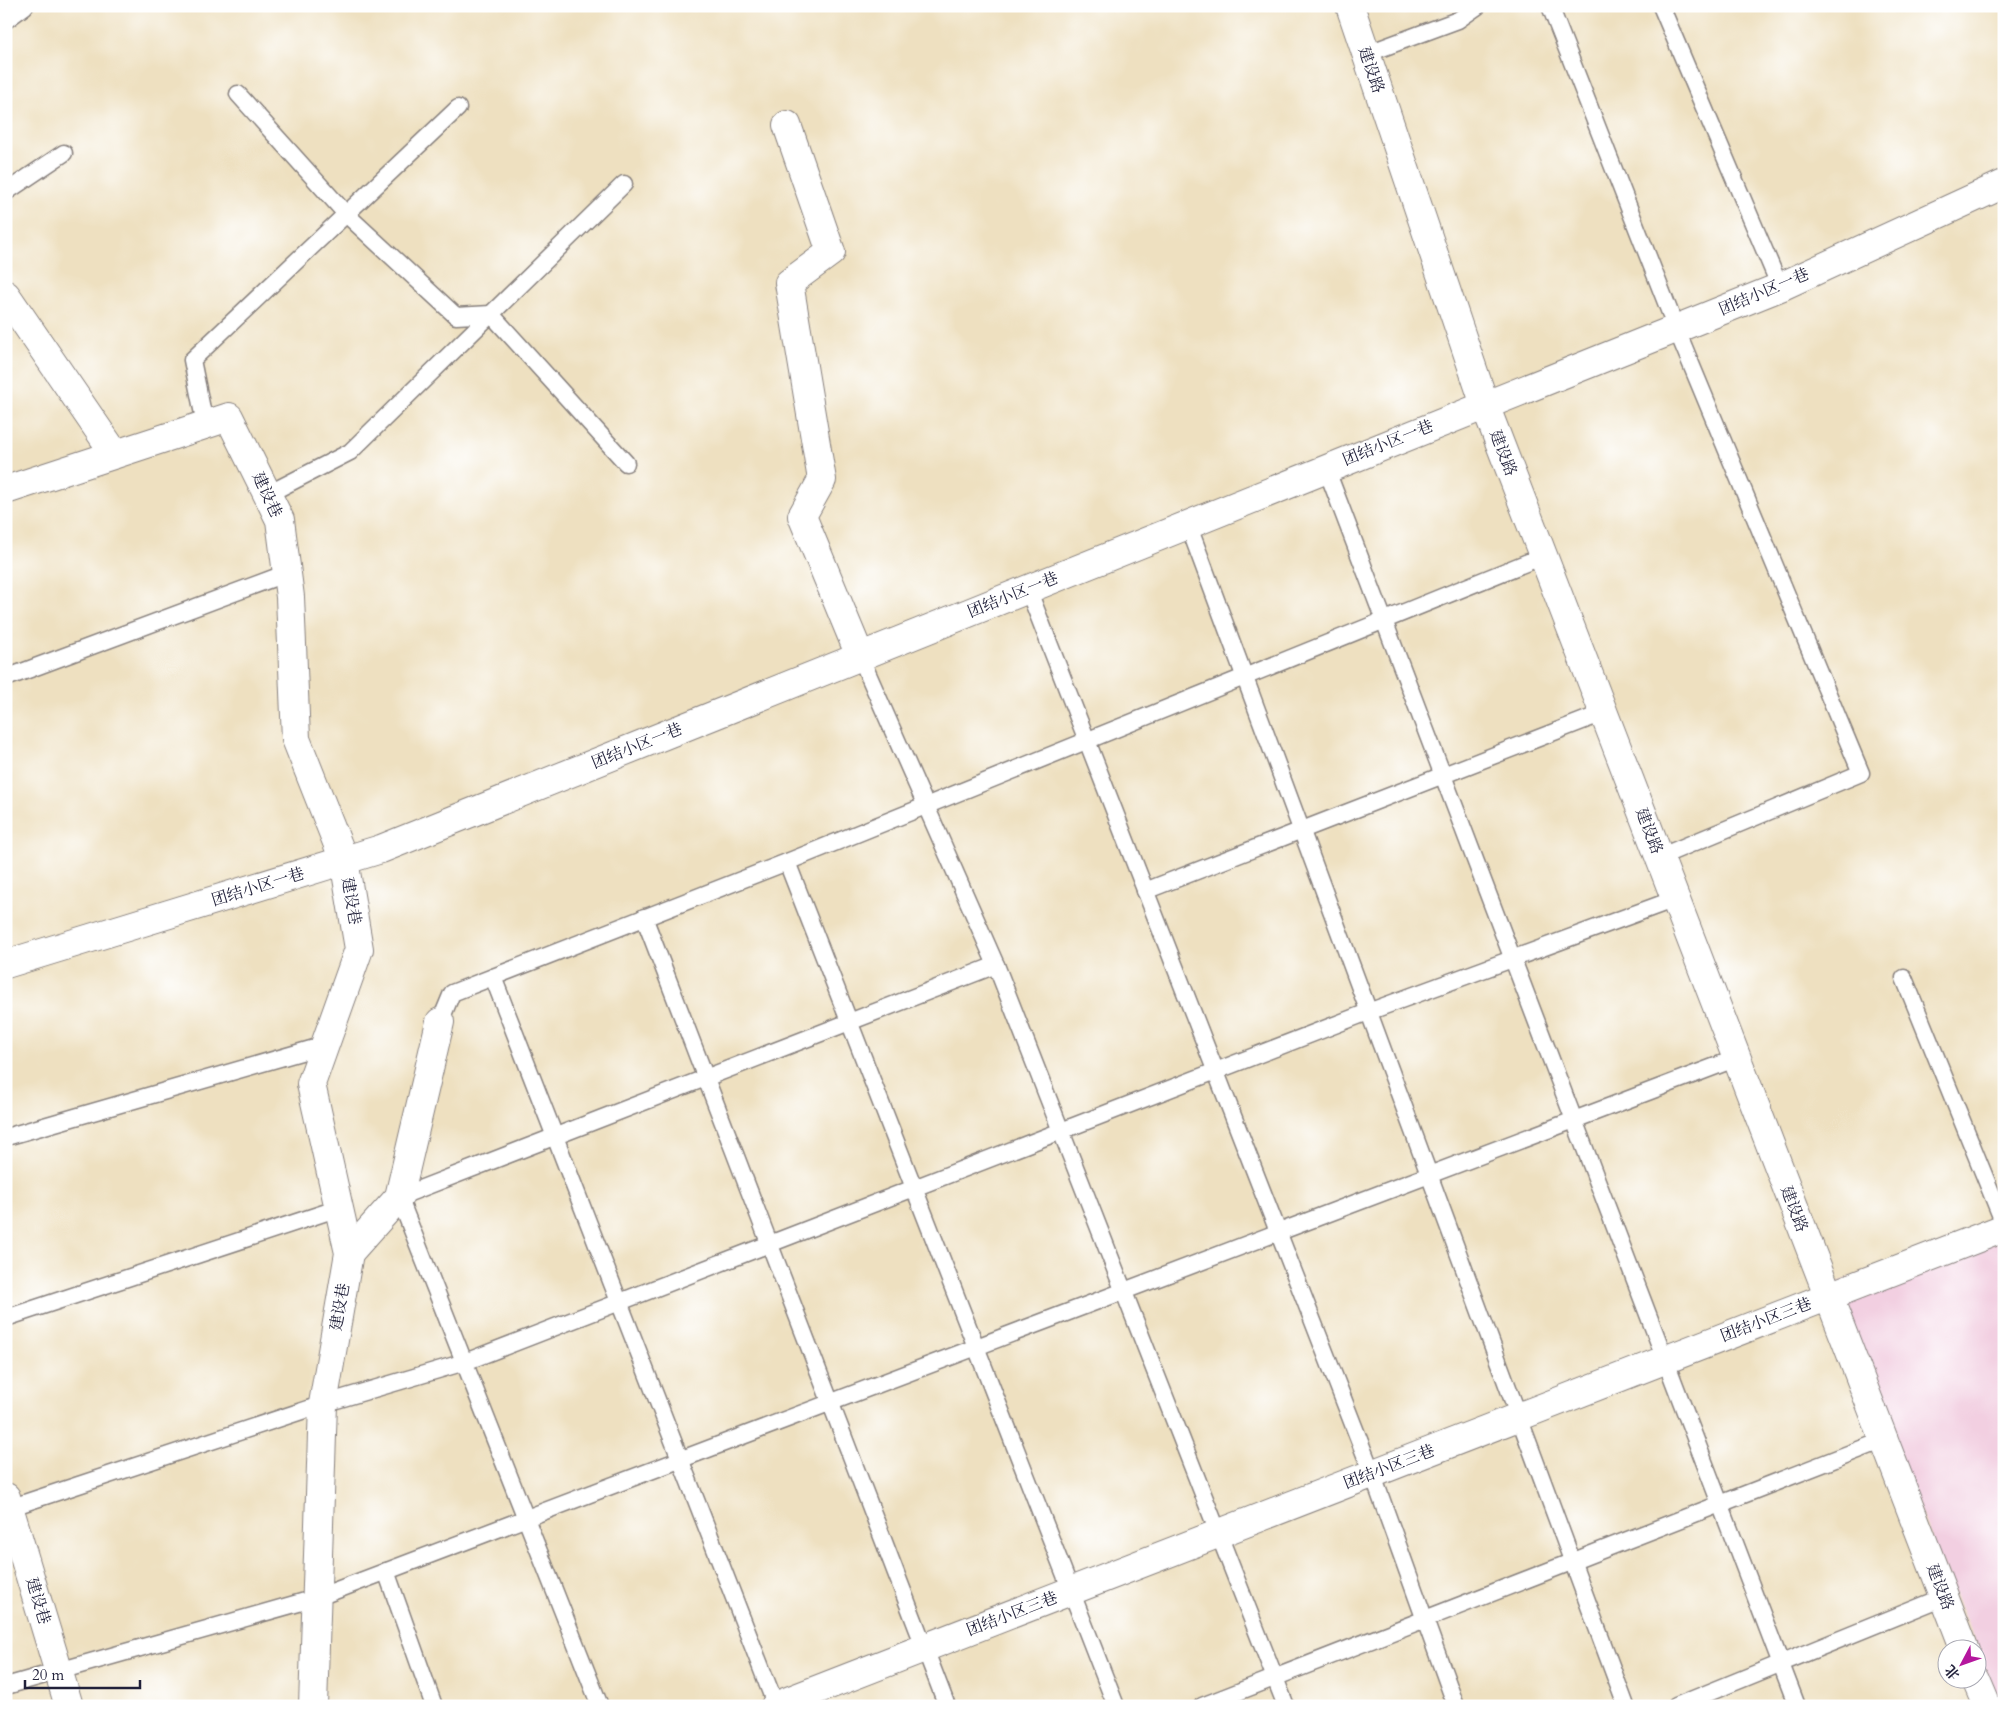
<svg xmlns="http://www.w3.org/2000/svg" width="2010" height="1712" viewBox="0 0 2010 1712" font-family="Cardo,'Noto Serif SC',serif">
  <rect width="100%" height="100%" fill="#fff"/>
  <filter id="ink" filterUnits="userSpaceOnUse"><feTurbulence type="fractalNoise" baseFrequency=".02" numOctaves="2"/><feDisplacementMap in="SourceGraphic" scale="10" xChannelSelector="R" yChannelSelector="G"/><feConvolveMatrix kernelMatrix="1 2 1 2 8 2 1 2 1" color-interpolation-filters="sRGB"/></filter>
  <filter id="wash" filterUnits="userSpaceOnUse"><feTurbulence type="fractalNoise" baseFrequency=".0096" numOctaves="4" result="noise"/><feDisplacementMap in="SourceGraphic" scale="20" xChannelSelector="R" yChannelSelector="G"/><feGaussianBlur stdDeviation="1.12" result="paint"/><feColorMatrix in="noise" values="0 0 0 0 0 0 0 0 0 0 0 0 0 0 0 0 0 1.4 0 .05"/><feComposite in="paint" operator="in"/></filter>
  <g filter="url(#wash)">
    <rect width="100%" height="100%" fill="#eee0c0"/>
    <polygon fill="#f2cfe1" points="2004,1220 2004,1706 1985,1706 1978,1680 1978,1650 1826,1287"/>
  </g>
  <g filter="url(#ink)">
    <g fill="none" stroke-linecap="round" stroke-linejoin="round">
      <g stroke="#88817e" stroke-width="19">
        <g id="service">
          <polyline points="1550,6 1676,328 1861,773 1669,853 1658,855"/>
          <polyline points="1661,6 1780,287"/>
          <polyline points="6,20 25,6"/>
          <polyline points="1366,54 1458,20 1478,6"/>
          <polyline points="238,94 346,214 456,316 491,314 626,463"/>
          <polyline points="6,192 64,153"/>
          <polyline points="205,424 192,360 458,108"/>
          <polyline points="1326,468 1797,1706"/>
          <polyline points="268,494 350,452 624,184"/>
          <polyline points="1188,524 1626,1706"/>
          <polyline points="1028,589 1372,1473 1456,1706"/>
          <polyline points="860,656 996,965 1286,1706"/>
          <polyline points="6,678 287,573"/>
          <polyline points="787,862 1116,1706"/>
          <polyline points="1145,891 1603,713"/>
          <polyline points="644,917 947,1706"/>
          <polyline points="493,977 776,1706"/>
          <polyline points="1904,978 2004,1224"/>
          <polyline points="440,1022 452,993 787,862 1543,556"/>
          <polyline points="6,1137 325,1045"/>
          <polyline points="6,1318 339,1208"/>
          <polyline points="6,1509 323,1404 465,1362 1368,1012 1675,899"/>
          <polyline points="386,1571 434,1706"/>
          <polyline points="6,1686 316,1598 1737,1058"/>
          <polyline points="600,1706 399,1197 996,965"/>
          <polyline points="1202,1706 1884,1440"/>
          <polyline points="1676,1706 1944,1597"/>
        </g>
      </g>
      <g stroke="#88817e" stroke-width="30">
        <g id="minor">
          <polyline points="1350,6 1485,405 1965,1650"/>
          <polyline points="787,125 831,252 789,283 822,480 802,516 860,656"/>
          <polyline points="6,295 115,454"/>
          <polyline points="6,490 229,417 280,520 290,597 296,739 344,860 359,949 311,1084 349,1253 323,1404 313,1706"/>
          <polyline points="6,964 381,849 1780,287 2004,184"/>
          <polyline points="349,1253 399,1197 440,1022"/>
          <polyline points="6,1497 69,1706"/>
          <polyline points="1976,1680 1987,1706"/>
          <polyline points="775,1706 2004,1228"/>
        </g>
      </g>
      <use href="#service" stroke="#fff" stroke-width="16"/>
      <use href="#minor" stroke="#fff" stroke-width="28"/>
    </g>
  </g>
  <g text-anchor="middle" dominant-baseline="central" stroke-width="4" stroke-linejoin="round" paint-order="stroke">
    <g font-size="16" fill="#22223b" stroke="#fff">
      <text transform="translate(1371 70) rotate(71)">建设路</text>
      <text transform="translate(1764 292) rotate(-23)">团结小区一巷</text>
      <text transform="translate(1388 443) rotate(-22)">团结小区一巷</text>
      <text transform="translate(1503 453) rotate(69)">建设路</text>
      <text transform="translate(267 495) rotate(65)">建设巷</text>
      <text transform="translate(1013 595) rotate(-22)">团结小区一巷</text>
      <text transform="translate(637 746) rotate(-22)">团结小区一巷</text>
      <text transform="translate(1649 831) rotate(69)">建设路</text>
      <text transform="translate(258 887) rotate(-17)">团结小区一巷</text>
      <text transform="translate(351 901) rotate(80)">建设巷</text>
      <text transform="translate(1794 1209) rotate(69)">建设路</text>
      <text transform="translate(340 1307) rotate(-80)">建设巷</text>
      <text transform="translate(1766 1320) rotate(-21)">团结小区三巷</text>
      <text transform="translate(1389 1467) rotate(-21)">团结小区三巷</text>
      <text transform="translate(1940 1587) rotate(69)">建设路</text>
      <text transform="translate(38 1601) rotate(73)">建设巷</text>
      <text transform="translate(1012 1614) rotate(-21)">团结小区三巷</text>
    </g>
  </g>
  <rect width="2010" height="1712" fill="none" stroke="#fff" stroke-width="25"/>
  <g transform="translate(1962 1664) rotate(229)"><circle r="24" fill="#ffffff" stroke="#a7a7b1"/>
  <path d="M0-4L9 19L0 12L-9 19Z" fill="#b5179e"/>
  <text y="-8" font-size="14" font-weight="bold" text-anchor="middle" fill="#22223b">北</text>
  </g>
  <path d="M25 1680v8h115v-8" fill="none" stroke="#22223b" stroke-width="2.5"/>
  <text x="32" y="1680" font-size="15" fill="#22223b" stroke="#ffffff" stroke-width="4" paint-order="stroke">20 m</text>
</svg>
